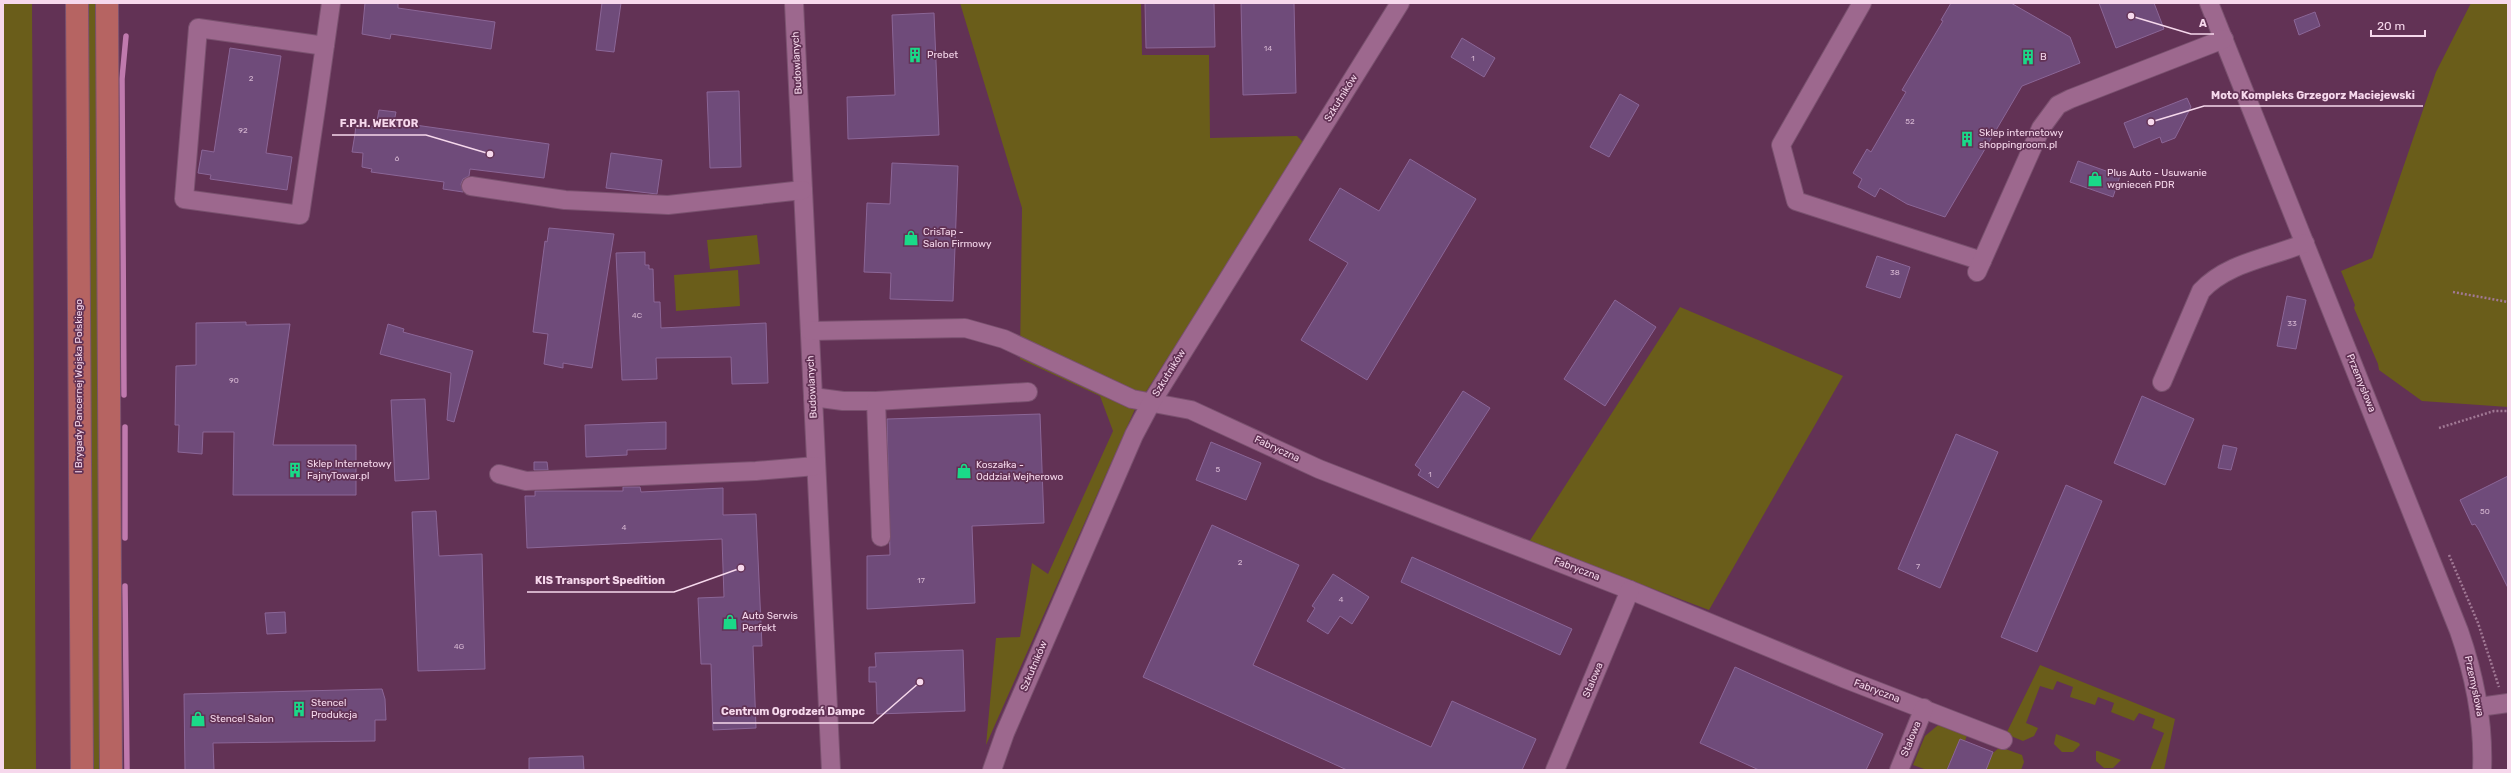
<svg xmlns="http://www.w3.org/2000/svg" width="2511" height="773" viewBox="0 0 2511 773" font-family="Rubik,sans-serif">
  <rect width="100%" height="100%" fill="#623255"/>
  <g fill="#6a5d1a">
    <polygon points="3,3 32,3 36,770 3,770"/>
    <polygon points="86,3 99,3 104,770 90,770"/>
    <polygon points="960,3 1141,3 1142,55 1209,55 1210,138 1297,136 1304,143 1135,409 986,745 996,638 1020,637 1032,563 1048,574 1113,431 1100,396 1020,359 1022,208"/>
    <polygon points="2471,3 2508,3 2508,407 2422,401 2379,370 2378,364 2354,308 2355,305 2341,271 2372,258 2436,72"/>
    <polygon points="757,235 760,264 710,269 707,240"/>
    <polygon points="738,270 740,306 676,311 674,275"/>
    <polygon points="1680,307 1843,376 1709,610 1529,542"/>
    <polygon points="2040,665 2175,719 2164,770 2150,770 2164,733 2152,728 2155,719 2139,713 2134,721 2111,712 2114,703 2098,697 2095,705 2070,697 2073,687 2057,681 2053,690 2040,686 2026,723 2038,728 2034,736 2023,741 2006,734"/>
    <polygon points="1943,721 1969,729 1965,741 1960,739 1947,770 1927,770 1913,765 1925,736"/>
    <polygon points="2056,734 2079,743 2080,745 2073,752 2062,752 2054,744"/>
    <polygon points="2000,747 2022,755 2024,762 2021,770 1986,770 1993,753"/>
    <polygon points="2096,751 2098,751 2121,760 2113,768 2104,768 2096,761"/>
  </g>
  <g fill="none" stroke-linecap="round" stroke-linejoin="round">
    <g stroke="#c07aae" stroke-width="5.5">
      <polyline points="124,395 122,79 126,36"/>
      <polyline points="125,427 125,538"/>
      <polyline points="125,586 127,770"/>
    </g>
  </g>
  <g fill="#6f4b7a" stroke="#8b6697">
    <polygon points="365,3 398,3 398,8 495,22 491,49 391,34 390,39 362,34"/>
    <polygon points="602,3 621,3 614,52 596,50"/>
    <polygon points="1145,3 1214,3 1215,47 1146,48"/>
    <polygon points="1241,3 1294,3 1296,93 1243,95"/>
    <polygon points="1951,3 2011,3 2070,37 2080,63 2022,86 1945,217 1907,204 1880,188 1875,197 1858,187 1862,179 1853,173 1867,149 1871,152 1906,92 1902,90 1943,21 1941,20"/>
    <polygon points="2099,3 2154,3 2164,29 2116,48"/>
    <polygon points="2315,12 2320,26 2299,35 2294,20"/>
    <polygon points="934,13 939,135 848,139 847,97 895,95 892,15"/>
    <polygon points="1462,38 1495,58 1484,77 1451,57"/>
    <polygon points="230,48 281,56 266,153 292,157 287,190 210,179 211,175 198,173 202,150 214,152"/>
    <polygon points="739,91 741,167 710,168 707,92"/>
    <polygon points="1620,94 1639,105 1609,157 1590,147"/>
    <polygon points="2187,98 2191,107 2175,138 2162,143 2160,137 2134,148 2124,123"/>
    <polygon points="379,110 396,112 394,122 549,144 544,178 470,169 469,176 463,179 461,184 463,192 443,189 444,182 371,172 372,169 362,167 363,153 352,152 355,134 356,124 376,127"/>
    <polygon points="611,153 662,160 657,194 606,188"/>
    <polygon points="1410,159 1476,199 1367,380 1301,340 1348,263 1309,240 1340,188 1379,211"/>
    <polygon points="2078,161 2120,176 2113,197 2070,182"/>
    <polygon points="892,163 958,166 953,301 890,299 891,273 864,272 867,203 890,204"/>
    <polygon points="549,228 614,234 592,368 563,363 563,368 544,364 548,334 533,332 545,241 547,242"/>
    <polygon points="645,252 645,265 649,265 649,269 653,269 654,302 660,302 661,328 766,323 768,383 732,384 731,357 656,358 657,379 622,380 616,253"/>
    <polygon points="1877,256 1910,267 1900,298 1866,287"/>
    <polygon points="2287,296 2306,300 2296,349 2277,346"/>
    <polygon points="1615,300 1656,327 1605,406 1564,379"/>
    <polygon points="246,322 246,325 290,324 273,445 356,445 356,495 233,495 234,432 203,432 202,454 178,452 179,425 175,425 176,366 196,365 196,323"/>
    <polygon points="388,324 404,329 403,332 473,351 454,422 447,420 451,373 380,354"/>
    <polygon points="1463,391 1490,408 1438,488 1418,475 1421,470 1415,465"/>
    <polygon points="2142,396 2194,419 2165,485 2114,463"/>
    <polygon points="425,399 429,479 395,481 391,400"/>
    <polygon points="1040,414 1044,523 972,526 975,603 867,609 867,556 890,555 887,419"/>
    <polygon points="666,422 666,449 627,450 627,455 586,457 585,425"/>
    <polygon points="1956,434 1998,452 1940,588 1898,569"/>
    <polygon points="1211,442 1261,463 1246,500 1196,480"/>
    <polygon points="2223,445 2237,448 2231,470 2218,468"/>
    <polygon points="534,462 547,462 548,470 534,470"/>
    <polygon points="2508,476 2508,588 2479,530 2475,524 2472,525 2460,500"/>
    <polygon points="2066,485 2102,501 2037,652 2001,637"/>
    <polygon points="623,487 640,487 641,492 723,488 723,515 756,514 762,646 753,646 756,728 713,730 711,664 701,664 698,598 724,597 722,539 527,548 525,496 535,496 535,491 623,491"/>
    <polygon points="436,511 439,556 482,554 485,669 418,671 412,512"/>
    <polygon points="1212,525 1299,565 1253,665 1431,747 1452,701 1536,739 1522,770 1347,770 1143,677"/>
    <polygon points="1412,557 1572,629 1560,655 1401,582"/>
    <polygon points="1333,574 1369,597 1352,624 1340,616 1328,634 1307,621 1315,608 1312,606"/>
    <polygon points="285,612 286,633 267,634 265,613"/>
    <polygon points="963,650 965,711 877,714 876,682 869,682 869,667 876,667 875,653"/>
    <polygon points="1735,667 1883,734 1866,770 1759,770 1700,743"/>
    <polygon points="382,689 385,699 386,720 375,720 375,741 213,743 214,770 185,770 184,694"/>
    <polygon points="1960,739 1993,752 1986,770 1947,770"/>
    <polygon points="583,756 584,770 529,770 529,758"/>
  </g>
  <g fill="none" stroke-linecap="round" stroke-linejoin="round">
    <g stroke="#7a516f" stroke-width="20">
      <g id="minor">
        <polyline points="794,3 831,770"/>
        <polyline points="1862,3 1781,145 1796,201 1982,261"/>
        <path d="M2209,3L2459,631C2475,677 2484,721 2482,770"/>
        <path d="M325,46L198,28L184,199L300,215C311,144 321,74 331,3"/>
        <polyline points="471,186 565,200 668,205 803,190"/>
        <polyline points="1977,272 2041,128 2058,105 2070,99 2224,39"/>
        <polyline points="810,331 965,328 1004,339 1132,399 1191,410 1319,469 1630,590 1843,678 2003,740"/>
        <path d="M2162,382L2201,291C2228,262 2270,258 2305,243"/>
        <polyline points="813,397 843,401 876,401"/>
        <polyline points="499,474 526,481 756,471 816,466"/>
        <polyline points="881,537 876,401 1028,392"/>
        <polyline points="2479,707 2508,703"/>
        <polyline points="992,770 1005,733 1134,435 1151,403 1400,3"/>
        <polyline points="1555,770 1630,590"/>
        <polyline points="1899,770 1924,708"/>
      </g>
    </g>
    <g stroke="#7a516f" stroke-width="24">
      <g id="major">
        <polyline points="77,3 82,770"/>
        <polyline points="107,3 111,770"/>
      </g>
    </g>
    <g stroke="#a17995" stroke-width="2.5" stroke-dasharray="2 2" stroke-linecap="butt">
      <polyline points="2453,292 2508,302"/>
      <polyline points="2439,428 2494,411 2508,411"/>
      <polyline points="2449,555 2478,623 2499,687"/>
    </g>
    <use href="#minor" stroke="#9d688e" stroke-width="18"/>
    <use href="#major" stroke="#b66462" stroke-width="22"/>
  </g>
  <defs>
    <g id="building-bare" transform="scale(1.2)"><path d="M-4-6H4V6H1V3H-1V6H-4ZM-2.5-4.3h1.7v1.8h-1.7ZM.8-4.3h1.7v1.8H.8ZM-2.5-1h1.7V.8h-1.7ZM.8-1h1.7V.8H.8Z" fill="#1ad988" stroke="#623255" stroke-width="2.5" paint-order="stroke"/></g>
    <g id="shop-bare" transform="scale(1.2)"><path d="M-5-2.5h2.3a2.7 3.5 0 0 1 5.4 0H5L5.5 6h-11ZM-1.5-2.5h3a1.5 2.3 0 0 0-3 0Z" fill="#1ad988" stroke="#623255" stroke-width="2.5" paint-order="stroke"/></g>
  </defs>
  <g fill-rule="evenodd">
    <use href="#building-bare" x="915" y="55"/>
    <use href="#building-bare" x="2028" y="57"/>
    <use href="#building-bare" x="1967" y="139"/>
    <use href="#shop-bare" x="2095" y="179"/>
    <use href="#shop-bare" x="911" y="238"/>
    <use href="#building-bare" x="295" y="470"/>
    <use href="#shop-bare" x="964" y="471"/>
    <use href="#shop-bare" x="730" y="622"/>
    <use href="#building-bare" x="299" y="709"/>
    <use href="#shop-bare" x="198" y="719"/>
  </g>
  <g text-anchor="middle" dominant-baseline="central" stroke-width="3.5" stroke-linejoin="round" paint-order="stroke">
    <g font-size="8" fill="#d4b5d0">
      <text x="1268" y="48">14</text>
      <text x="1473" y="58">1</text>
      <text x="251" y="78">2</text>
      <text x="1910" y="121">52</text>
      <text x="243" y="130">92</text>
      <text x="397" y="158">6</text>
      <text x="1895" y="272">38</text>
      <text x="637" y="315">4C</text>
      <text x="2292" y="323">33</text>
      <text x="234" y="380">90</text>
      <text x="1218" y="469">5</text>
      <text x="1430" y="474">1</text>
      <text x="2485" y="511">50</text>
      <text x="624" y="527">4</text>
      <text x="1240" y="562">2</text>
      <text x="1918" y="566">7</text>
      <text x="921" y="580">17</text>
      <text x="1341" y="599">4</text>
      <text x="459" y="646">4G</text>
    </g>
    <g font-size="10" fill="#f6d8ec" stroke="#623255" text-anchor="start">
      <text x="927" y="55">Prebet</text>
      <text x="2040" y="57">B</text>
      <text x="1979" y="133">Sklep internetowy<tspan x="1979" dy="12">shoppingroom.pl</tspan></text>
      <text x="2107" y="173">Plus Auto - Usuwanie<tspan x="2107" dy="12">wgnieceń PDR</tspan></text>
      <text x="923" y="232">CrisTap -<tspan x="923" dy="12">Salon Firmowy</tspan></text>
      <text x="307" y="464">Sklep Internetowy<tspan x="307" dy="12">FajnyTowar.pl</tspan></text>
      <text x="976" y="465">Koszałka -<tspan x="976" dy="12">Oddział Wejherowo</tspan></text>
      <text x="742" y="616">Auto Serwis<tspan x="742" dy="12">Perfekt</tspan></text>
      <text x="311" y="703">Stencel<tspan x="311" dy="12">Produkcja</tspan></text>
      <text x="210" y="719">Stencel Salon</text>
    </g>
    <g font-size="10" fill="#f6d8ec" stroke="#623255">
      <text transform="translate(797 63) rotate(-93)">Budowlanych</text>
      <text transform="translate(1341 98) rotate(-58)">Szkutników</text>
      <text transform="translate(1169 373) rotate(-58)">Szkutników</text>
      <text transform="translate(2361 383) rotate(68)">Przemysłowa</text>
      <text transform="translate(79 386) rotate(-90)">I Brygady Pancernej Wojska Polskiego</text>
      <text transform="translate(812 387) rotate(-93)">Budowlanych</text>
      <text transform="translate(1277 449) rotate(25)">Fabryczna</text>
      <text transform="translate(1577 569) rotate(21)">Fabryczna</text>
      <text transform="translate(1034 666) rotate(-67)">Szkutników</text>
      <text transform="translate(1593 680) rotate(-67)">Stalowa</text>
      <text transform="translate(2474 686) rotate(78)">Przemysłowa</text>
      <text transform="translate(1877 691) rotate(21)">Fabryczna</text>
      <text transform="translate(1911 739) rotate(-68)">Stalowa</text>
    </g>
  </g>
  <path fill="none" stroke="#f6d8ec" stroke-width="1.5" d="M2131 16L2191 34H2214M2151 122L2204 106H2423M490 154L426 135H332M741 568L674 592H527M920 682L873 723H713"/>
  <g fill="#f6d8ec" stroke="#623255" stroke-width="1.5">
    <circle cx="2131" cy="16" r="4"/>
    <circle cx="2151" cy="122" r="4"/>
    <circle cx="490" cy="154" r="4"/>
    <circle cx="741" cy="568" r="4"/>
    <circle cx="920" cy="682" r="4"/>
  </g>
  <g font-size="11" text-anchor="middle" font-weight="bold" fill="#f6d8ec" stroke="#623255" stroke-width="3.5" stroke-linejoin="round" paint-order="stroke">
    <text x="2203" y="27">A</text>
    <text x="2313" y="99">Moto Kompleks Grzegorz Maciejewski</text>
    <text x="379" y="127">F.P.H. WEKTOR</text>
    <text x="600" y="584">KIS Transport Spedition</text>
    <text x="793" y="715">Centrum Ogrodzeń Dampc</text>
  </g>
  <rect width="2511" height="773" fill="none" stroke="#f6d8ec" stroke-width="8"/>
  <path d="M2371 30v6h54v-6" fill="none" stroke="#f6d8ec" stroke-width="2"/>
  <text x="2377" y="30" font-size="12" fill="#f6d8ec" stroke="#623255" stroke-width="3" paint-order="stroke">20 m</text>
</svg>
